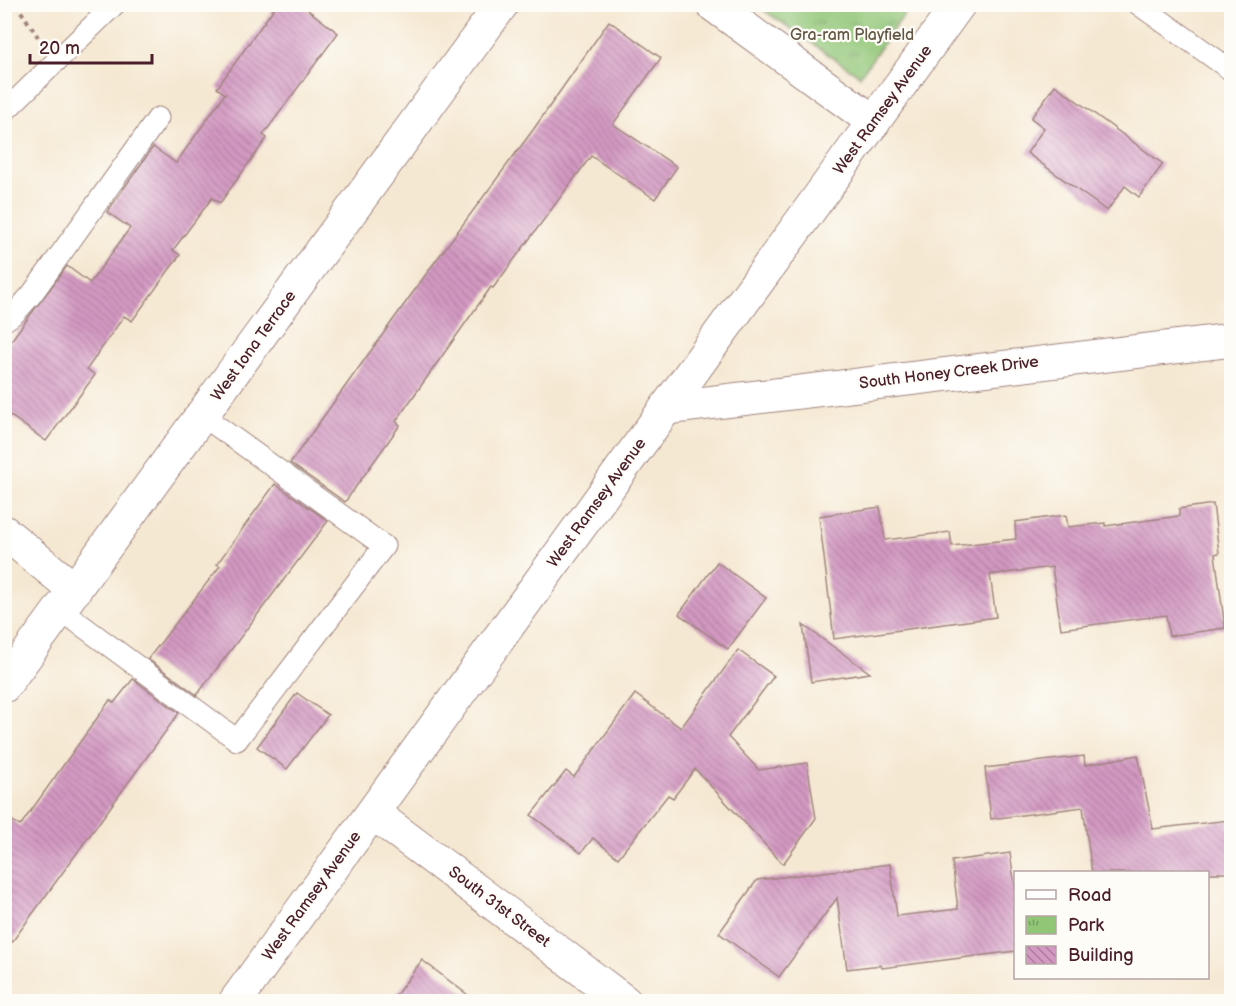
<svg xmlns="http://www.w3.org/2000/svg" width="1236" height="1006" viewBox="0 0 1236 1006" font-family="'Balsamiq Sans',sans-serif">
  <defs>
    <pattern id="park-tufts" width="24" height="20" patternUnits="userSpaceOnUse" patternTransform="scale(1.5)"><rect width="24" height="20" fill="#91c677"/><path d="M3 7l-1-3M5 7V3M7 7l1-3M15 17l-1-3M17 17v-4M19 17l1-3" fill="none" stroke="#78a062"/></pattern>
    <pattern id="building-back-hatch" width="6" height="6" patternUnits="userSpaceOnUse" patternTransform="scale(1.5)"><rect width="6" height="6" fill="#d399c2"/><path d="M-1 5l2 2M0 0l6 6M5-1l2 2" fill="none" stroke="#ad7c9e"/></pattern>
  </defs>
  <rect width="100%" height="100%" fill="#fdfcf7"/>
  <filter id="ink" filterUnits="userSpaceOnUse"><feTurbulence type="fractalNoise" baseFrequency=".0167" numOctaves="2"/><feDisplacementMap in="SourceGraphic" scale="12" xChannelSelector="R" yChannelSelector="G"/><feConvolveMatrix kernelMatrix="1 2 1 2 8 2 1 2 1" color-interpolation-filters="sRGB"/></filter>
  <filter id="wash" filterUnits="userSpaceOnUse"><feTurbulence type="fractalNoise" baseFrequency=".008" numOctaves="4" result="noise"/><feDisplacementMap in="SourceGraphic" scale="24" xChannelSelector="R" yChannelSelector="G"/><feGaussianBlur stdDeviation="1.35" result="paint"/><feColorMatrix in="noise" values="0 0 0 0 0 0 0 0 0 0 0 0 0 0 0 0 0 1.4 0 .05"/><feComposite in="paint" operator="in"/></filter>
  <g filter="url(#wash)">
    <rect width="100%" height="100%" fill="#f5e8d2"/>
    <polygon fill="url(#park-tufts)" stroke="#6e7251" stroke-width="1.5" points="756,5 911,5 860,76"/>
    <g id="blocks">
      <g fill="url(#building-back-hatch)">
        <polygon points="277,4 300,4 338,33 263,135 267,138 220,203 212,198 173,250 180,255 132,321 124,316 87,369 95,375 46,441 4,411 4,350 67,266 90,283 130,228 107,212 153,147 176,163 225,94 217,88"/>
        <polygon points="609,21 661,58 613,124 677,167 655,199 591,156 493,288 491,287 396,421 400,425 345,502 290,463 432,266 533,130"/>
        <polygon points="1055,85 1163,164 1139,197 1125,186 1107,211 1027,153 1044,128 1031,118"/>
        <polygon points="275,484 328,521 197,695 148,659 220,566 217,564"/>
        <polygon points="1213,504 1219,553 1215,554 1225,628 1169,636 1166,615 1061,629 1052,567 990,575 996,617 834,639 819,516 880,507 885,540 950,532 952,546 1016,539 1015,522 1066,515 1068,527 1105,523 1105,526 1179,516 1179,509"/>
        <polygon points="717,562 766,598 728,649 679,614"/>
        <polygon points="803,625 870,673 811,682"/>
        <polygon points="738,650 774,676 728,737 759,770 807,763 816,818 783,864 695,769 673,798 668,795 618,858 593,838 581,853 531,815 566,771 574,777 635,694 681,728"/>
        <polygon points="133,679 179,713 4,953 4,815 20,826 110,700 114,703"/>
        <polygon points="297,693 328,715 287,769 257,747"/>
        <polygon points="1138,755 1153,829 1229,820 1232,836 1232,873 1092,873 1083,807 991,819 985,768 1084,756 1085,765"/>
        <polygon points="1010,853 1016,893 1016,951 882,968 881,965 847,969 837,898 779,977 719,933 757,880 890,864 897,916 958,909 952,861"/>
        <polygon points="422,960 477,1002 391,1002"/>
      </g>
    </g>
  </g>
  <g filter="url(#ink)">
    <use href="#blocks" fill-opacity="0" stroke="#a0847e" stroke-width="1.5"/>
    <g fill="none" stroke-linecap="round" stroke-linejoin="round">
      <g stroke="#a0847e" stroke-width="23">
        <g id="lane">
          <polyline points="1138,4 1232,71"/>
          <polyline points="4,112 115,4"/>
          <polyline points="4,321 15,313 32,294 158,118"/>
          <polyline points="61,610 237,740 384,546 203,416"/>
        </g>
      </g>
      <g stroke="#a0847e" stroke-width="35">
        <g id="street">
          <polyline points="712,4 874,122"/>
          <polyline points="666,408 1232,340"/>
          <polyline points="4,532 75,590"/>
          <polyline points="4,686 502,4"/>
          <polyline points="373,813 625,1002"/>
        </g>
      </g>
      <g stroke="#a0847e" stroke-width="35">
        <polyline id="secondary" points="235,1002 959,4"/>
      </g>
      <polyline stroke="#a0847e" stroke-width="4" stroke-dasharray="4.5 4.5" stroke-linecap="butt" points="16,4 38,37"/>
      <use href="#lane" stroke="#fff" stroke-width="21"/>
      <use href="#street" stroke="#fff" stroke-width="33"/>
      <use href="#secondary" stroke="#fff" stroke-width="33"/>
    </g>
  </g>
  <g text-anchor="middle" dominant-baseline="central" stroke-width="4.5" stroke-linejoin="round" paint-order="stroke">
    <g font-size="16" fill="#635946" stroke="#fdfcf7">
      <text x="852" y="35">Gra-ram Playfield</text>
    </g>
    <g font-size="16" fill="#4a1f2b" stroke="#fdfcf7">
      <text transform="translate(883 110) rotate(-54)">West Ramsey Avenue</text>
      <text transform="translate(254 346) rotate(-54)">West Iona Terrace</text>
      <text transform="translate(949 373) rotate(-7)">South Honey Creek Drive</text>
      <text transform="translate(597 503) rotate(-54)">West Ramsey Avenue</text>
      <text transform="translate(312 896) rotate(-54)">West Ramsey Avenue</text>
      <text transform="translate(499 907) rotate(37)">South 31st Street</text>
    </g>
  </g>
  <rect width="1236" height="1006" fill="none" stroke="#fdfcf7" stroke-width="24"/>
  <rect x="1014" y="871" width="195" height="108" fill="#fdfcf7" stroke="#b5a4a5" stroke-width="1.5"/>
  <rect x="1026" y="890" width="30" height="9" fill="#ffffff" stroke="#b5a4a5" stroke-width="1.5"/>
  <text x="1068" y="901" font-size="18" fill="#4a1f2b">Road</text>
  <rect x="1026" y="916" width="30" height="18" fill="url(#park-tufts)" stroke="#b5a4a5" stroke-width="1.5"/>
  <text x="1068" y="931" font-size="18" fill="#4a1f2b">Park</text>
  <rect x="1026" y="946" width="30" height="18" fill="url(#building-back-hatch)" stroke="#b5a4a5" stroke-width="1.5"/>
  <text x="1068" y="961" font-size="18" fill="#4a1f2b">Building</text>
  <path d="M30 54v9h122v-9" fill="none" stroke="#4a1f2b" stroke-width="3"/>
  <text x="39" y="54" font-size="18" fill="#4a1f2b" stroke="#fdfcf7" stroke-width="4.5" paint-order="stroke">20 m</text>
</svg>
